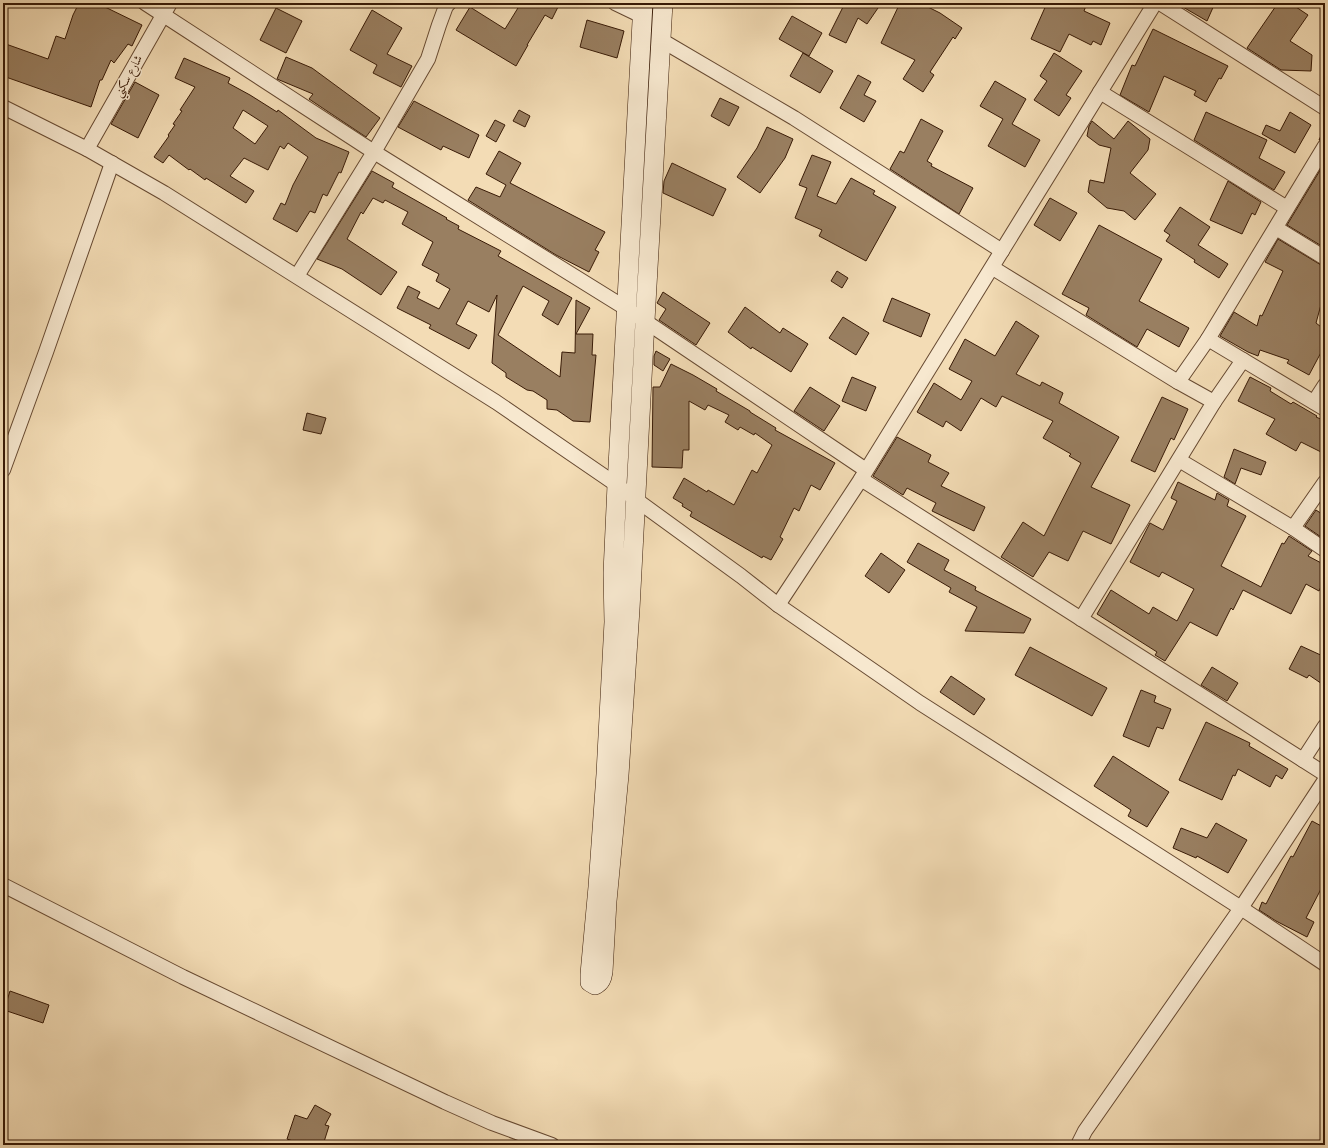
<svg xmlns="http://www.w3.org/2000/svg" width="1328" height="1148" viewBox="0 0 1328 1148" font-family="'IM FELL French Canon',Amiri,serif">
  <rect width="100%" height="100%" fill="#f3dcb5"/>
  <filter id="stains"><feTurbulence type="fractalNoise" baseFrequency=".005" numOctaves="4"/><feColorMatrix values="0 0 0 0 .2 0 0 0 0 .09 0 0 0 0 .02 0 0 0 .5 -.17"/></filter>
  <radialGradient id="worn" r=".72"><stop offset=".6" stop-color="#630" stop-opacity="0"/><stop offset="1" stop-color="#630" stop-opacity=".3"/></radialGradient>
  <g fill="#997f61" stroke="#381a06" fill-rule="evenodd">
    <polygon points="79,3 107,3 105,7 142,25 132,46 128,44 114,63 111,60 102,80 100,80 91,107 3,76 3,43 48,59 56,36 65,39 73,15"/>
    <polygon points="521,3 560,3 552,19 545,15 527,45 528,45 516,66 456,30 470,7 505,29"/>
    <polygon points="845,3 871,3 878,8 867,24 858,18 846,43 829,35"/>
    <polygon points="900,3 920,3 940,13 962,28 955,39 953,37 930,72 934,75 923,92 903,79 915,60 881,43"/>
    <polygon points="1047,3 1087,3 1084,11 1110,23 1101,45 1093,41 1091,45 1069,34 1060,52 1031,39"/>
    <polygon points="1176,3 1215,3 1207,21"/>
    <polygon points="1278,3 1290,3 1308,15 1290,41 1312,55 1311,71 1281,70 1247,48"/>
    <polygon points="276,8 302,21 286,53 260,40"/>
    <polygon points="372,10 402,28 387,54 412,66 401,87 373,73 377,65 350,50"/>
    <polygon points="792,16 822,33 809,56 779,39"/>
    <polygon points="587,20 624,31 617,58 580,47"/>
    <polygon points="1153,29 1228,66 1221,79 1219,78 1206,102 1194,95 1196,91 1164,76 1149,112 1120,95 1132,65 1135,66"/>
    <polygon points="803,53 833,71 820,93 790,76"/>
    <polygon points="1054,53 1082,71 1066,95 1071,98 1059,116 1034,100 1047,81 1040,76"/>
    <polygon points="286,57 312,68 380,118 366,137 309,99 313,94 277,79"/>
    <path d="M184,58L230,78L228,83L250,95L277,112L278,110L316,138L349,152L341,173L339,172L327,196L323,194L315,213L310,211L297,232L273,219L281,203L285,205L293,185L308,157L288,143L284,149L280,146L268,170L244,158L230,176L254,191L246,203L206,178L205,180L190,169L189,170L169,155L163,163L154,157L169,136L168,135L175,125L173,124L182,111L180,110L195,87L175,78ZM243,110L268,126L255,144L233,128Z"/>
    <polygon points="858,75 871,82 864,95 876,101 864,122 840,108"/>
    <polygon points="995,81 1026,99 1012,124 1040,140 1025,167 988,146 1003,119 980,106"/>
    <polygon points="135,82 159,95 138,138 111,124"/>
    <polygon points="720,98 739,107 729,126 711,116"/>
    <polygon points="414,101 479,135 469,158 443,146 441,150 398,127"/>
    <polygon points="519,110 530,116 525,127 513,121"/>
    <polygon points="1206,112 1267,140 1259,158 1285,172 1274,190 1194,140"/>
    <polygon points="1290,112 1311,125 1295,153 1262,134 1266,125 1280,131"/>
    <polygon points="921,119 943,131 927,161 932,164 931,166 973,188 959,214 890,169 900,151 904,153"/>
    <polygon points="495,120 505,125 496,142 486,136"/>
    <polygon points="1092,121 1114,139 1128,121 1150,139 1148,150 1130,173 1156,194 1135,220 1124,211 1107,208 1088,192 1090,180 1104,183 1111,148 1099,145 1087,136 1089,126"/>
    <polygon points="767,127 793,139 785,158 760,193 737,177 757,148"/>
    <polygon points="1325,127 1325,138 1319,140"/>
    <polygon points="499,151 521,163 510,183 605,232 595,250 599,252 589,272 556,255 468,200 476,187 500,197 506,185 486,174"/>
    <polygon points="812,155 831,162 817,196 836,204 851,178 875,191 873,194 896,207 866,261 819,236 822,230 795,218 807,188 799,185"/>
    <polygon points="1325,162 1325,248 1287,225"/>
    <polygon points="672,163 726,189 713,216 663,193 664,181"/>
    <polygon points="372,171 394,183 392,187 447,218 446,219 459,226 458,229 501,251 498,256 572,298 558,325 542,315 549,301 523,286 498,335 560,377 562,352 575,353 576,300 590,308 576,334 593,334 592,355 596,355 590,422 573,421 557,410 547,409 547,400 533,391 527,390 506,377 506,373 492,363 497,295 489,312 468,301 456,324 477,335 469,349 429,328 431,325 397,308 408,286 420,292 417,298 439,309 450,289 436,281 439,274 422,265 433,242 402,224 408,212 385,200 383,203 373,198 363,214 361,212 347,239 397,272 381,295 342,269 317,259"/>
    <polygon points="1228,181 1261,202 1255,215 1252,213 1242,234 1210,220"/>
    <polygon points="1050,198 1077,213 1060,241 1034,225"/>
    <polygon points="1180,207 1210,227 1198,245 1228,264 1219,278 1194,262 1195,260 1166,241 1170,235 1164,231"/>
    <polygon points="1099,225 1162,259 1139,301 1189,328 1179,347 1147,329 1137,347 1086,315 1089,308 1062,294"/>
    <polygon points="1278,239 1321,265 1325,266 1325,290 1316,323 1325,330 1325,345 1309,375 1287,363 1289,360 1260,350 1258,356 1248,352 1220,336 1234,312 1257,326 1260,315 1262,316 1283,271 1265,262"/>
    <polygon points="837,271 848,278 842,288 831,281"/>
    <polygon points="663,292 710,323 696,345 659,320 666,309 657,303"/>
    <polygon points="892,298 930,314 921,337 883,321"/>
    <polygon points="745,307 780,333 783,328 808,344 791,372 752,347 751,349 728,332"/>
    <polygon points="843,317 869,333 856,355 829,338"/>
    <polygon points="1016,321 1039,336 1016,374 1040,386 1042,382 1063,393 1059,403 1119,437 1091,487 1130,505 1111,544 1083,531 1068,561 1049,552 1033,577 1001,557 1023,522 1044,536 1081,463 1069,456 1071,454 1043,438 1053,421 1002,396 996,407 981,398 961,431 946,421 943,427 917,412 934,383 961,400 972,381 949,369 965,339 995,356"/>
    <polygon points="656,351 670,359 663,371 654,365 654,356"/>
    <polygon points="671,364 693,375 717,389 716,391 750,411 750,412 776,428 775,430 835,463 820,490 811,485 799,511 794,508 780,537 783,539 771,560 763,556 762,558 690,516 692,512 682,506 683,504 673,498 684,478 707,492 708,490 734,505 752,470 757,473 772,445 755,433 754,435 740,427 738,430 725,422 729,415 708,405 705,410 689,401 689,450 683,450 682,468 652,467 653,387 660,387"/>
    <polygon points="852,377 876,387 866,411 842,401"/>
    <polygon points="1250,377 1271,388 1270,391 1291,404 1293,402 1317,416 1316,417 1325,421 1325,454 1301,442 1296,451 1266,434 1275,419 1238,401"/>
    <polygon points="810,387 840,406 824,431 794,411"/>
    <polygon points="1162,397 1188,409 1174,440 1171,438 1155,472 1131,461"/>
    <polygon points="307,413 326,418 321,434 303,430"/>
    <polygon points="897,437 931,455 928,462 949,473 941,486 985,507 974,531 932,511 936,503 907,488 903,495 873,476"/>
    <polygon points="1234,449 1266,462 1261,475 1241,468 1235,484 1224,477"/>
    <polygon points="1178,482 1215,500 1217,493 1229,500 1227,506 1246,516 1221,566 1261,587 1282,543 1284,544 1289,536 1312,551 1308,556 1325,565 1325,578 1319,591 1306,584 1291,614 1243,590 1233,610 1231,608 1217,636 1190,622 1165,661 1155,655 1157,652 1097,614 1111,590 1149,614 1153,607 1177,621 1194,589 1162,572 1159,577 1130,562 1150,523 1163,530 1177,501 1171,498"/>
    <polygon points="1316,510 1325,516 1325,530 1321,537 1305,526"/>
    <polygon points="918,543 949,560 944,570 976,587 975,590 1031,619 1024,633 965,631 977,607 949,592 951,588 907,562"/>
    <polygon points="881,553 905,570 889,593 865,576"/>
    <polygon points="1301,646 1325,657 1325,686 1309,675 1307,678 1289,669"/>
    <polygon points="1030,647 1107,688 1092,716 1015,675"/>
    <polygon points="1212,667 1238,683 1227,701 1201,685"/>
    <polygon points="951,676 985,699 974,715 940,692"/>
    <polygon points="1141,690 1156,696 1154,702 1171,709 1163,729 1157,727 1149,747 1123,736"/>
    <polygon points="1206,722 1250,743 1249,746 1288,769 1282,779 1276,775 1270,787 1238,769 1235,776 1233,775 1222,800 1179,780"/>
    <polygon points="1113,756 1169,792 1147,827 1128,816 1131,810 1094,786"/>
    <polygon points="1312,821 1325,828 1325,891 1321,889 1306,918 1314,922 1307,937 1276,921 1259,910 1262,902 1266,904 1291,856 1293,857"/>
    <polygon points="1216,823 1247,840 1228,873 1197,856 1196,858 1173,848 1181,828 1207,838"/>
    <polygon points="10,991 49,1005 43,1023 4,1010"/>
    <polygon points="315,1105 331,1114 325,1125 329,1126 323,1145 304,1145 287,1139 295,1115 307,1119"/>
  </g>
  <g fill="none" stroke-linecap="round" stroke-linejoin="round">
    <g stroke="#674a32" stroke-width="16">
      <g id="street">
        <polyline points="145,3 374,152 627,309 866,470"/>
        <polyline points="615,3 642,16"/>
        <polyline points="1160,3 1325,108"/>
        <polyline points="661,40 794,118 1002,251"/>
        <polyline points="1100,92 1287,208"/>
        <polyline points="3,107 87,149 164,193 496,402 617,485 635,499 741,576 778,605 920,703 1241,908 1325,964"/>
        <polyline points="1325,146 1208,339 1325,409"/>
        <polyline points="87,149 170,3"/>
        <polyline points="1276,228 1325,258"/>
        <polyline points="993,268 1178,382 1214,402"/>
        <polyline points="297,276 374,152 428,59 439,25 446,6 449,3"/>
        <polyline points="1178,382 1208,339"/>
        <polyline points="1314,402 1325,385"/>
        <polyline points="1179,460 1293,528 1325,550"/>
        <polyline points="3,470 46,352 112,163"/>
        <polyline points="861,479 1325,774"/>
        <polyline points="1293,528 1325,482"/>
        <polyline points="778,605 861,479 1155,3"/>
        <polyline points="1081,619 1214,402 1243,360"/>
        <polyline points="1303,760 1325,726"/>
        <polyline points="3,885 183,977 445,1102 492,1123 552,1145"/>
        <polyline points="1078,1145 1085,1131 1241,908 1325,780"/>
      </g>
    </g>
    <g stroke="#381a06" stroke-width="20">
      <path id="secondary" d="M643,3L617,485L613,573L614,622L606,774L598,887L590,974V982L595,985C601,982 602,978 603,972L607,901L619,775L630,609L645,321L663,3"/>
    </g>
    <use href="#street" stroke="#f7e8cf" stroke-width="14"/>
    <use href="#secondary" stroke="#f7e8cf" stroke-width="19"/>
  </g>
  <g text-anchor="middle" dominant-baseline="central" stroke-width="3" stroke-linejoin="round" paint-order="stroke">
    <g font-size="12" fill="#381a06" stroke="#f7e8cf">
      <text transform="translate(128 76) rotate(-61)">شارع سكني</text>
    </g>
  </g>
  <rect width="1328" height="1148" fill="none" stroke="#f3dcb5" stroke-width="16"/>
  <rect x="4" y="4" width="1320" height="1140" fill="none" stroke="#381a06" stroke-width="2"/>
  <rect x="8" y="8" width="1312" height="1132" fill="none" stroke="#381a06"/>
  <rect width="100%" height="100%" filter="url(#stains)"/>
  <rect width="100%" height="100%" fill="url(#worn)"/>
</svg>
